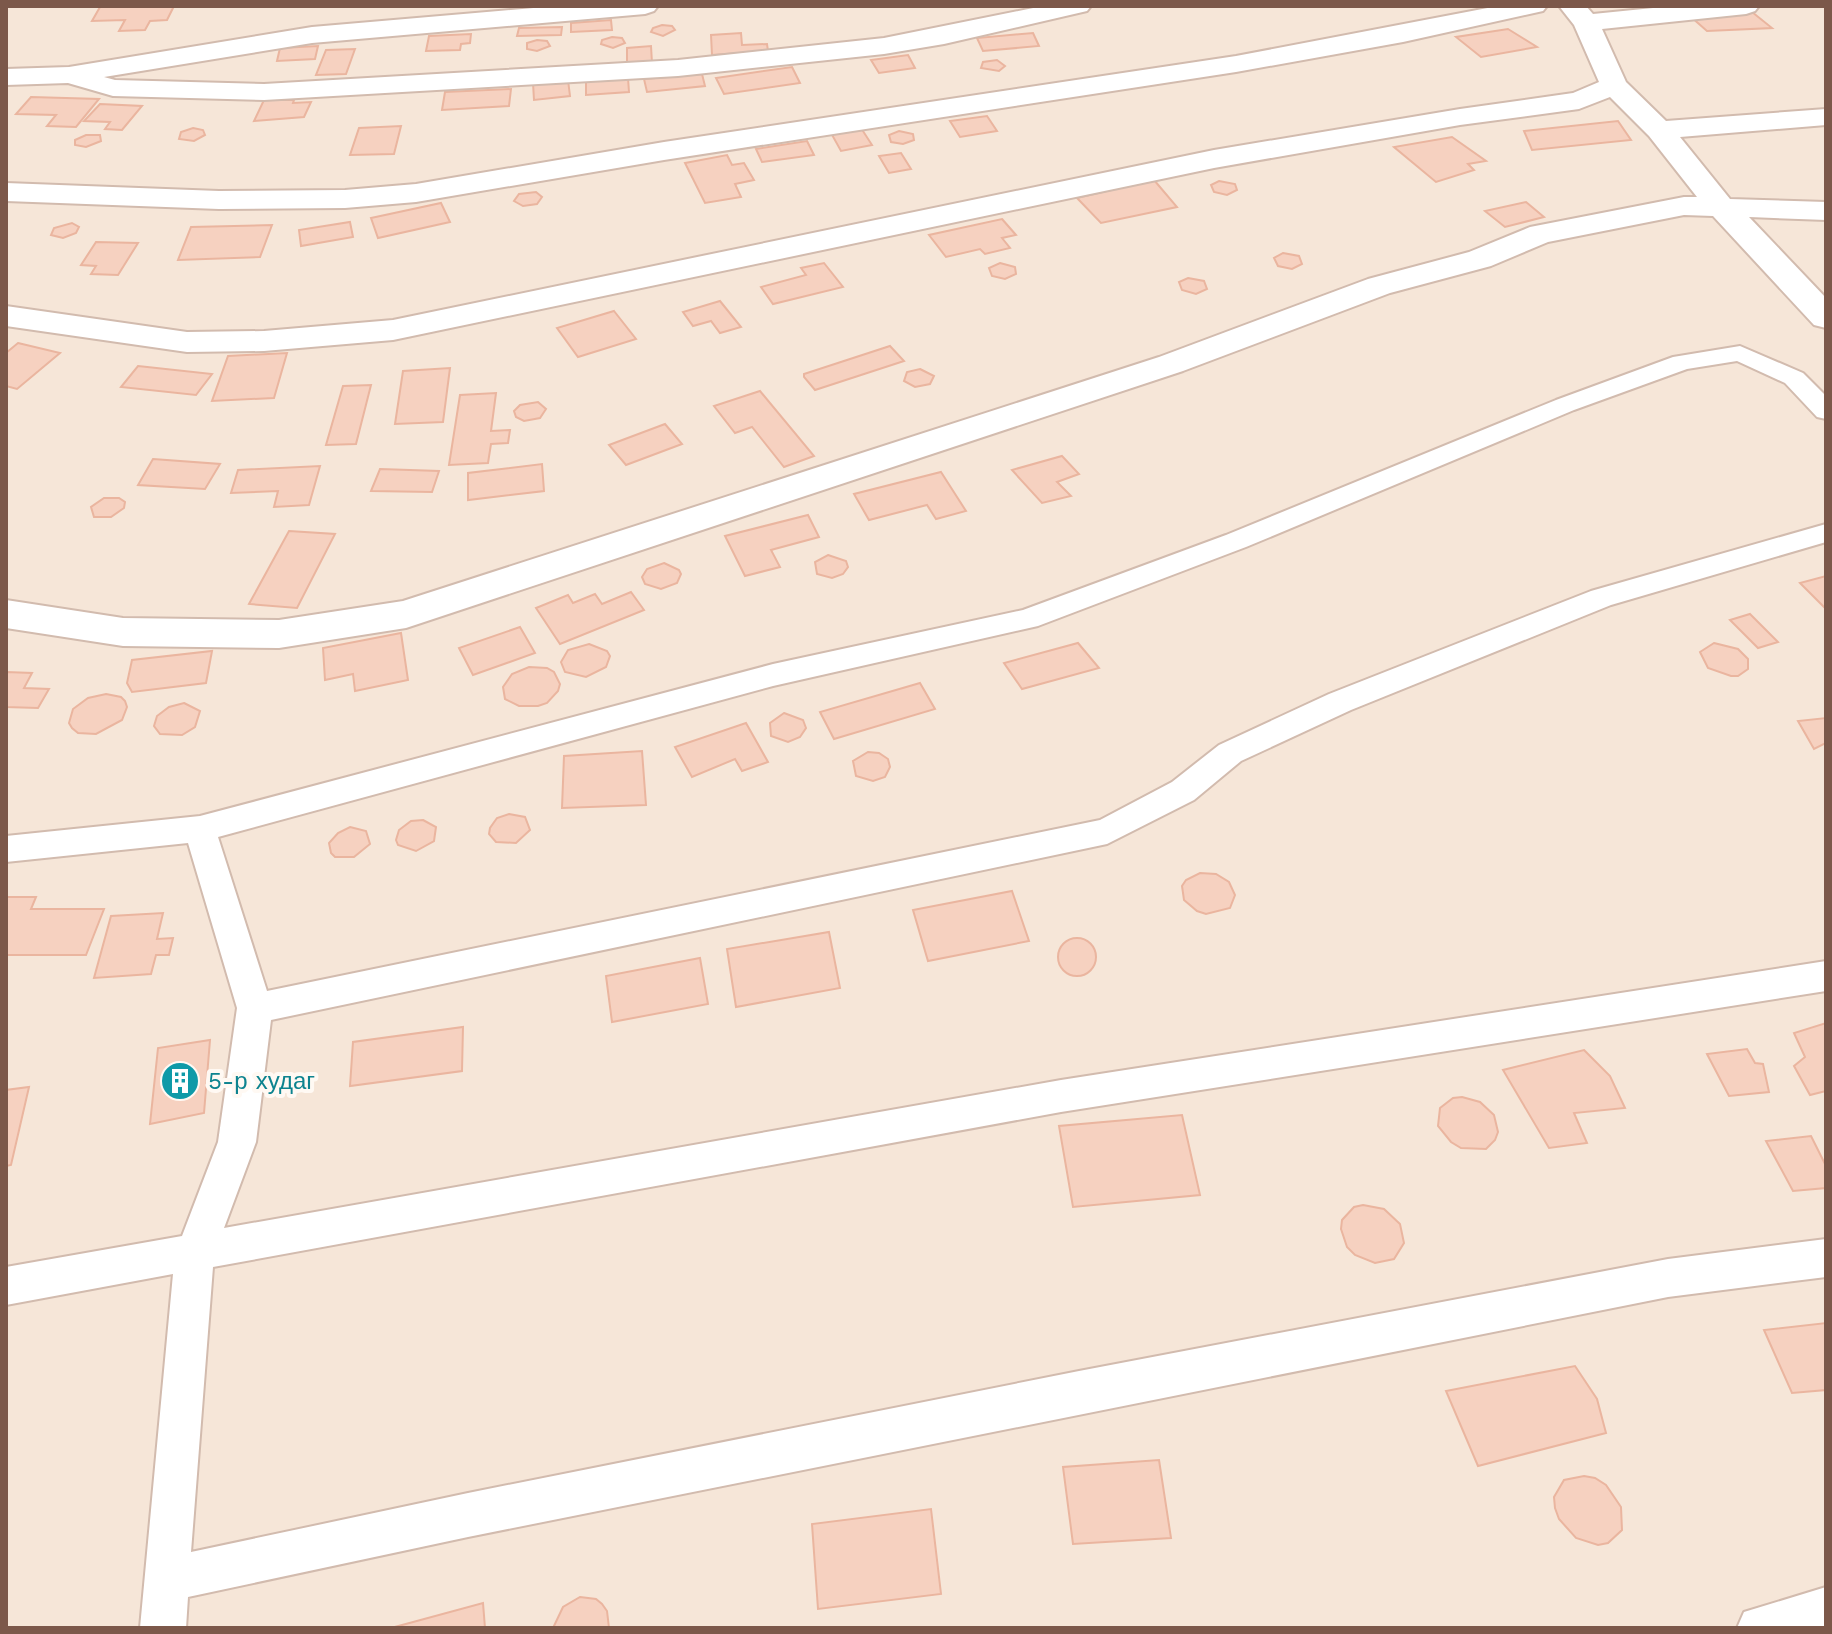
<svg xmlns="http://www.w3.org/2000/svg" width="1832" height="1634" viewBox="0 0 1832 1634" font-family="'Work Sans',sans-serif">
  <rect width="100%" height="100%" fill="#fef5eb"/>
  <rect fill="#f6e6d8" x="6" y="6" width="1820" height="1622"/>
  <g fill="#f6d1c0" stroke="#eab59f" stroke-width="2">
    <polygon points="174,6 167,20 150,21 145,30 119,31 125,20 92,21 100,7"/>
    <polygon points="1752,12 1772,28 1707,31 1690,16"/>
    <polygon points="611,20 612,30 571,32 571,23"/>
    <polygon points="662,25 672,26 675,30 663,36 651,32 653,28"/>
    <polygon points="562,27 561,35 517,36 519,28"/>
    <polygon points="1508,29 1537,47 1481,57 1456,37"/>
    <polygon points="741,33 742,45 767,44 768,51 712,55 711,35"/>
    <polygon points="1033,33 1039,46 983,51 977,38"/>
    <polygon points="471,34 470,43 461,44 460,50 426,51 429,36"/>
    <polygon points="612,37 622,38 625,43 613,48 601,44 602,40"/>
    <polygon points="537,40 547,41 550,46 537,51 527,49 527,43"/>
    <polygon points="318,46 315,59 277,61 280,48"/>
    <polygon points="651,46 652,63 627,64 627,48"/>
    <polygon points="355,49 346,74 316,75 326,50"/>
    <polygon points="908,55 915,68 879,73 871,60"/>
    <polygon points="997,60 1005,66 999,71 981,68 983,62"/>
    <polygon points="792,67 800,83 724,94 716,78"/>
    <polygon points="702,74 705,86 647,92 644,79"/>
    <polygon points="628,78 629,92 586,95 586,81"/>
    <polygon points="568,80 570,96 534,100 533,83"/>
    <polygon points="511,89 509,106 442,110 445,92"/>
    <polygon points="31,97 99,99 76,127 47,126 56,115 16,114"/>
    <polygon points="264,100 294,100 293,103 311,102 304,117 254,121"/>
    <polygon points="100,104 142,106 122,130 105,129 110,122 84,121"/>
    <polygon points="987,116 997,131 960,137 950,121"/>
    <polygon points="1618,121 1631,140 1532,150 1524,131"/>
    <polygon points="401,126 394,154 350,155 359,128"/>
    <polygon points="193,128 203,130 205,135 194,141 179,139 181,132"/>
    <polygon points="861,128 872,145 841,151 831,133"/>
    <polygon points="899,131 913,134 914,140 903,144 891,142 889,135"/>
    <polygon points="86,135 100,135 101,141 86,147 75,145 75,140"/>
    <polygon points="1452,137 1486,161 1468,164 1474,170 1436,182 1394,147"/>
    <polygon points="807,141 814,155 762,162 756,149"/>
    <polygon points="901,153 911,169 889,173 879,156"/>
    <polygon points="727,155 732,165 744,163 754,180 735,184 741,197 705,203 685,163"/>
    <polygon points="1154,180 1177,207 1101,223 1077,198"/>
    <polygon points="1219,181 1235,184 1237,190 1227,195 1214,192 1211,185"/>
    <polygon points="536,192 542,197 537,204 523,206 514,201 519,194"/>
    <polygon points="1526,202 1544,217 1505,227 1485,211"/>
    <polygon points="441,203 450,222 378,238 371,218"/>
    <polygon points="1002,219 1016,235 1002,238 1010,248 985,254 980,249 946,257 929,235"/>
    <polygon points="350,222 353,237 301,246 299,230"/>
    <polygon points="72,223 79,227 76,233 63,238 51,235 54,228"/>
    <polygon points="272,225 260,257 178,260 191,227"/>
    <polygon points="96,242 138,243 118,275 91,274 96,266 81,265"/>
    <polygon points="1283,253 1299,256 1302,264 1292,269 1278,266 1274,258"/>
    <polygon points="824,263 843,287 773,304 761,287 806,275 801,268"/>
    <polygon points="1000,263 1015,267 1016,274 1005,279 992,276 989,268"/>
    <polygon points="1188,278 1204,281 1207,289 1196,294 1182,290 1179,282"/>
    <polygon points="720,301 741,327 720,333 711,321 693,326 683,312"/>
    <polygon points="614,311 636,339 578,357 557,328"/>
    <polygon points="18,343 60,353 17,389 6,386 6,353"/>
    <polygon points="890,346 904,361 815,390 804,377 804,374"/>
    <polygon points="287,353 274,398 212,401 228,356"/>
    <polygon points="138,366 212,374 196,395 121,387"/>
    <polygon points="450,368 443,422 395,424 403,371"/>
    <polygon points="920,369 934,376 930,384 915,387 904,381 907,372"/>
    <polygon points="371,385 356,444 326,445 343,386"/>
    <polygon points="760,391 814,456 784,467 752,427 735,433 714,406"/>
    <polygon points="496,393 491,431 510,430 508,443 491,444 488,463 449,465 460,395"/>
    <polygon points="538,402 546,409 540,418 524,421 516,417 514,411 520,405"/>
    <polygon points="665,424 682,444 626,465 609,445"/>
    <polygon points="1062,456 1079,474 1057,482 1071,496 1042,503 1012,470"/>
    <polygon points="153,459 220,464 205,489 138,485"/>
    <polygon points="542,464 544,491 468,500 468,473"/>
    <polygon points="320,466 309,505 274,507 278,491 231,493 238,470"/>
    <polygon points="380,469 439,471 432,492 371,491"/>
    <polygon points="941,472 966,511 936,519 927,505 869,520 854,494"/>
    <polygon points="104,498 119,498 125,502 124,508 111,517 94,517 91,507"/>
    <polygon points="808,515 819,537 771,550 780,567 745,576 725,536"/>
    <polygon points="289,531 335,534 297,608 249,604"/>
    <polygon points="828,555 846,561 848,567 843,574 832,578 817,574 815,562"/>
    <polygon points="664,563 679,570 681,574 677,583 661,589 645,584 642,577 647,569"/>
    <polygon points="1826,576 1826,609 1800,583"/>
    <polygon points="631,592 644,610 560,644 536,608 568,595 573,603 595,594 602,604"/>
    <polygon points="1750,614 1778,642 1758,648 1730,620"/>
    <polygon points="520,627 535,653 473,675 459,648"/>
    <polygon points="401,633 408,680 355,691 353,674 325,680 323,648"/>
    <polygon points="1078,643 1099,668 1022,689 1004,663"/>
    <polygon points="1714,643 1738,649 1748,659 1748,669 1738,676 1731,676 1708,668 1700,652"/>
    <polygon points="589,644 607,651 610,656 606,667 586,677 565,672 561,662 568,650"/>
    <polygon points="212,651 206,683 132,692 127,683 132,660"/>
    <polygon points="529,667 547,668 554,672 560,684 558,691 547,703 538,706 519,706 505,699 503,687 512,674"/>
    <polygon points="6,672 32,673 24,688 49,689 38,708 6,707"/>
    <polygon points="920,683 935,709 834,739 820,712"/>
    <polygon points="106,694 121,697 125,701 127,707 122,720 96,734 78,733 72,728 69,723 73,709 88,698"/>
    <polygon points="184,703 200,711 195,727 182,735 160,734 154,726 157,716 169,707"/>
    <polygon points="784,713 803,720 806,728 800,737 788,742 771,736 770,723"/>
    <polygon points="1826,718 1826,743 1814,749 1798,721"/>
    <polygon points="746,723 768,762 742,771 735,759 692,777 675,747"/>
    <polygon points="642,751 646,805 562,808 564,756"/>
    <polygon points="868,752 879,753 888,759 890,767 885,777 873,781 856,776 853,761"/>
    <polygon points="509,814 525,817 530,830 516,843 496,842 489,834 490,828 497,818"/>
    <polygon points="423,820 436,827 434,841 416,851 398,845 396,840 399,830 411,821"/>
    <polygon points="350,827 366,831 370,844 354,857 335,857 331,853 329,843 338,833"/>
    <polygon points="1200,873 1216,874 1229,882 1235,895 1230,908 1206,914 1197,911 1184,900 1182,886 1186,880"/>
    <polygon points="1012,891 1029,941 928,961 913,910"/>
    <polygon points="6,897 36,897 31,909 104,909 86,955 6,955"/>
    <polygon points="163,913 157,939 173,938 169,955 156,955 151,974 94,978 111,916"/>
    <polygon points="829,932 840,988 736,1007 727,949"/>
    <circle cx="1077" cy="957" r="19"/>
    <polygon points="700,958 708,1004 612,1022 606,976"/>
    <polygon points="1826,1023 1826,1091 1810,1095 1794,1066 1805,1057 1794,1033"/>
    <polygon points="463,1027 462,1071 350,1086 353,1042"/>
    <polygon points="210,1040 204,1113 150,1124 158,1048"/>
    <polygon points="1747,1049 1755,1063 1763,1064 1769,1092 1729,1096 1707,1054"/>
    <polygon points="1584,1050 1610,1076 1625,1108 1574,1113 1587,1143 1549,1148 1503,1070"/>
    <polygon points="29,1087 11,1165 6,1166 6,1090"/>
    <polygon points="1462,1097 1480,1102 1494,1115 1498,1132 1495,1140 1486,1149 1461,1148 1451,1142 1438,1126 1440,1108 1453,1098"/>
    <polygon points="1182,1115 1200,1195 1073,1207 1059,1126"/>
    <polygon points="1811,1136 1826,1166 1826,1188 1793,1191 1766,1141"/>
    <polygon points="1363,1205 1384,1209 1400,1224 1404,1243 1394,1259 1375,1263 1355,1255 1347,1247 1341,1229 1342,1220 1354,1207"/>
    <polygon points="1826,1323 1826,1390 1792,1393 1764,1330"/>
    <polygon points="1575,1366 1597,1399 1606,1433 1478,1466 1446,1391"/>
    <polygon points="1159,1460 1171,1538 1073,1544 1063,1467"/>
    <polygon points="1584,1476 1595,1478 1606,1485 1621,1507 1622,1530 1608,1543 1598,1545 1576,1538 1559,1519 1555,1508 1554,1497 1564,1480"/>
    <polygon points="931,1509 941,1594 818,1609 812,1524"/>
    <polygon points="580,1597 596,1599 602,1604 607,1611 609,1628 553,1628 563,1607"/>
    <polygon points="483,1603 485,1628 391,1628"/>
  </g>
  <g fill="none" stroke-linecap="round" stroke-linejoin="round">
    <g stroke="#d2bbae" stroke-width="4">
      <g id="lane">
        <polygon points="1740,346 1803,373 1826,396 1826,419 1817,417 1785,383 1737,361 1687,369 1574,410 1246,547 1038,626 773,686 218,837 267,991 1100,820 1172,782 1219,745 1329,694 1591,591 1826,524 1826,542 1611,605 1351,710 1241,761 1194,800 1107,844 271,1020 256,1142 224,1228 1061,1080 1826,961 1826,991 1061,1112 213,1267 191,1552 468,1493 1079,1371 1668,1259 1826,1239 1826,1277 1668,1297 468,1537 188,1597 186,1628 140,1628 173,1274 6,1305 6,1267 182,1236 218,1142 237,1008 188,843 6,862 6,836 200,816 773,664 1023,610 1226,535 1556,400 1673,357"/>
        <polygon points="1826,1587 1826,1628 1737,1628 1744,1612"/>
      </g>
    </g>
    <g stroke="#d2bbae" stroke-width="4">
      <g id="street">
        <polygon points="556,6 658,6 654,11 645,14 312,43 104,77 115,80 264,84 678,60 884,38 1043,6 1091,6 1087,11 944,44 884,54 678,76 264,100 113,96 68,83 6,85 6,69 69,67 312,27"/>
        <polygon points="1498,6 1547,6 1543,11 1403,42 1236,72 664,160 416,202 345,208 219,209 6,201 6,183 219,191 345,190 416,184 664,142 1236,56"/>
        <polygon points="1559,6 1586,6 1593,14 1673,6 1759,6 1755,11 1746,14 1602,29 1626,82 1666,121 1826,109 1826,125 1680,137 1730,199 1826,202 1826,220 1749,217 1826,298 1826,328 1814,325 1713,216 1684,215 1548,242 1491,266 1390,293 1183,371 406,628 279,648 123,646 6,628 6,600 123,618 279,620 403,601 1159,357 1368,279 1469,252 1530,227 1684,197 1697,197 1649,136 1610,97 1579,109 1460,125 1214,168 393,340 264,351 187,352 6,326 6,306 187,332 264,331 393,320 1214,150 1460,109 1573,93 1599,82 1574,25"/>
      </g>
    </g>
    <use href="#lane" fill="#fff" fill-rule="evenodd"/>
    <use href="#street" fill="#fff" fill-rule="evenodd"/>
  </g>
  <defs>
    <g id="building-disc" transform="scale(2)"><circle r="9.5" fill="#0f9aa8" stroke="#fff9f3"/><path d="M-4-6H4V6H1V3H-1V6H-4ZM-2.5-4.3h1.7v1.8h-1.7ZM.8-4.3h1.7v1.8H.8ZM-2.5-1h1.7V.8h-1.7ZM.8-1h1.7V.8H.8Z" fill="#fff"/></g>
  </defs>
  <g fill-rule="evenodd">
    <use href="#building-disc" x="180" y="1081"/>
  </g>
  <g text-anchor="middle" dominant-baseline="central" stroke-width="8" stroke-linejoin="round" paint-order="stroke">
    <g font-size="24" fill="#0d838f" stroke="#fff9f3" text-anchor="start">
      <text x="208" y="1081">5-р худаг</text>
    </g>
  </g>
  <rect width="1832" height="1634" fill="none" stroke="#7c584a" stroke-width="16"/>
</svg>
